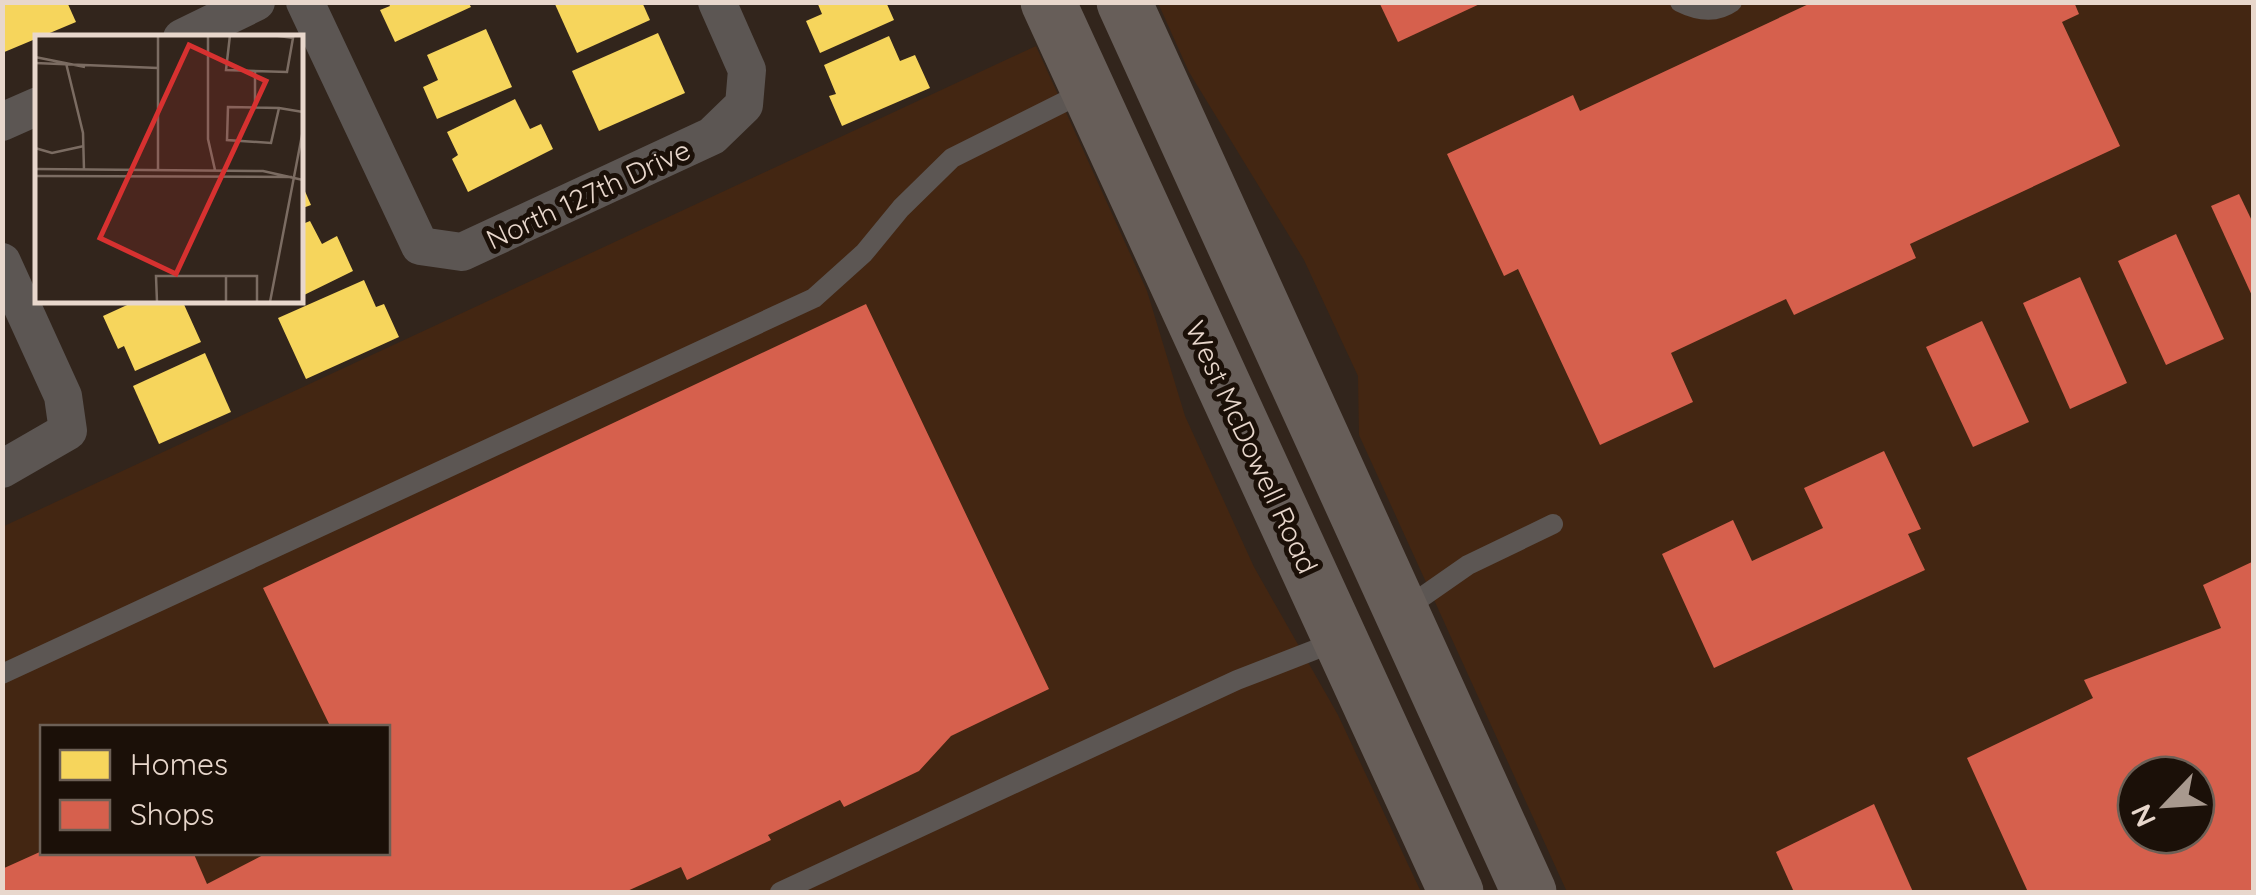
<svg xmlns="http://www.w3.org/2000/svg" width="2256" height="895" viewBox="0 0 2256 895" font-family="Quicksand,sans-serif">
  <rect width="100%" height="100%" fill="#32251c"/>
  <g fill="#432612" fill-rule="evenodd">
    <path d="M1158,3H2253V892H1567L1359,435L1358,376L1304,260L1189,72ZM2136,775H2196V835H2136Z"/>
    <path d="M1036,46L1147,291L1185,416L1254,567L1338,715L1421,892H3L2,527ZM42,728H388V852H42Z"/>
  </g>
  <g fill="#f6d55c">
    <polygon points="2,2 67,2 76,22 2,53"/>
    <polygon points="388,2 468,2 471,7 395,42 380,10 390,6"/>
    <polygon points="554,2 642,2 650,20 577,53"/>
    <polygon points="817,2 886,2 894,20 820,53 806,21 822,14"/>
    <polygon points="486,29 512,87 437,119 423,87 438,80 427,55"/>
    <polygon points="658,33 685,93 599,131 572,71"/>
    <polygon points="889,36 900,61 915,55 930,88 842,126 829,96 836,94 824,65"/>
    <polygon points="515,99 530,129 541,124 553,149 468,192 452,159 458,155 447,132"/>
    <polygon points="300,180 311,205 300,209"/>
    <polygon points="310,221 322,244 337,236 353,271 300,297 300,225"/>
    <polygon points="364,280 376,307 384,304 399,337 306,379 278,318"/>
    <polygon points="138,300 182,300 201,342 135,371 124,346 118,349 103,316"/>
    <polygon points="205,353 231,412 159,444 133,386"/>
  </g>
  <g fill="#d6604d" fill-rule="evenodd">
    <polygon points="1379,2 1484,2 1398,42"/>
    <polygon points="1813,2 2074,2 2079,14 2062,22 2120,146 1910,244 1916,258 1794,315 1786,299 1671,353 1693,402 1600,445 1518,269 1504,276 1447,154 1573,95 1580,111"/>
    <polygon points="2239,194 2254,225 2254,300 2211,206"/>
    <polygon points="2176,234 2224,339 2166,365 2118,261"/>
    <polygon points="2080,277 2127,383 2070,409 2023,303"/>
    <polygon points="866,304 1049,689 951,736 919,771 844,807 840,800 768,835 771,840 687,880 681,867 625,892 2,892 2,869 42,851 193,852 207,884 269,852 388,852 388,728 331,728 263,588"/>
    <polygon points="1982,321 2029,422 1973,447 1926,347"/>
    <polygon points="1884,451 1921,529 1908,534 1925,570 1714,668 1662,554 1733,520 1752,561 1823,528 1804,488"/>
    <path d="M2254,561V892H2028L1967,758L2093,698L2084,680L2221,628L2203,585ZM2136,775H2196V835H2136Z"/>
    <polygon points="1874,804 1913,892 1794,892 1776,852"/>
  </g>
  <g fill="none" stroke-linecap="round" stroke-linejoin="round">
    <g stroke="#5c5653" stroke-width="20">
      <path d="M1680,2C1698,11 1715,14 1732,2"/>
      <polyline points="1402,611 1468,565 1553,524"/>
      <polyline points="2,674 814,298 864,253 901,208 952,158 1086,91"/>
      <polyline points="780,892 1237,680 1340,640"/>
    </g>
    <g stroke="#5c5653" stroke-width="38">
      <polyline points="305,2 420,246 462,252 712,136 744,105 747,70 717,2"/>
      <polyline points="182,38 256,2"/>
      <polyline points="2,122 38,106"/>
      <polyline points="2,262 63,396 68,431 2,469"/>
    </g>
    <g stroke="#675e59" stroke-width="55">
      <polyline points="1048,2 1456,892"/>
      <polyline points="1124,2 1529,892"/>
    </g>
  </g>
  <g text-anchor="middle" dominant-baseline="central" stroke-width="10" stroke-linejoin="round" paint-order="stroke">
    <g font-size="28" fill="#e8d7cc" stroke="#1b1008">
      <text transform="translate(588 194) rotate(-25)">North 127th Drive</text>
      <text transform="translate(1252 447) rotate(65)">West McDowell Road</text>
    </g>
  </g>
  <g transform="translate(35 35)">
    <rect width="268" height="268" fill="#32251c"/>
    <path fill="none" stroke="#7b6c62" stroke-width="2.5" d="M173,0V104L180,135M195,0L191,35L252,37L258,3L237,0M0,22L50,32M0,28L123,33M31,28L48,98L49,135M220,36V72M244,73L236,108L192,105L193,72L244,73L268,77M0,113L17,118L49,111M0,134L228,136L268,145M123,135V0M0,141L257,142M122,267L121,241H191M191,267V241H222V267M235,267L268,95"/>
    <path fill="#d73130" fill-opacity="0.15" stroke="#d73130" stroke-width="5" d="M154,10L231,46L141,239L65,203Z"/>
    <rect width="268" height="268" fill="none" stroke="#e8d7cc" stroke-width="5"/>
  </g>
  <rect width="2256" height="895" fill="none" stroke="#e8d7cc" stroke-width="10"/>
  <rect x="40" y="725" width="350" height="130" fill="#1b1008" stroke="#6d6056" stroke-width="2.5"/>
  <rect x="60" y="750" width="50" height="30" fill="#f6d55c" stroke="#6d6056" stroke-width="2.5"/>
  <text x="130" y="775" font-size="30" fill="#e8d7cc">Homes</text>
  <rect x="60" y="800" width="50" height="30" fill="#d6604d" stroke="#6d6056" stroke-width="2.5"/>
  <text x="130" y="825" font-size="30" fill="#e8d7cc">Shops</text>
  <g transform="translate(2166 805) rotate(245)"><circle r="48" fill="#1b1008" stroke="#6d6056" stroke-width="2.5"/>
  <path d="M0-8L18 38L0 25L-18 38Z" fill="#a8998e"/>
  <text y="-15" font-size="28" font-weight="bold" text-anchor="middle" fill="#e8d7cc">N</text>
  </g>
</svg>
